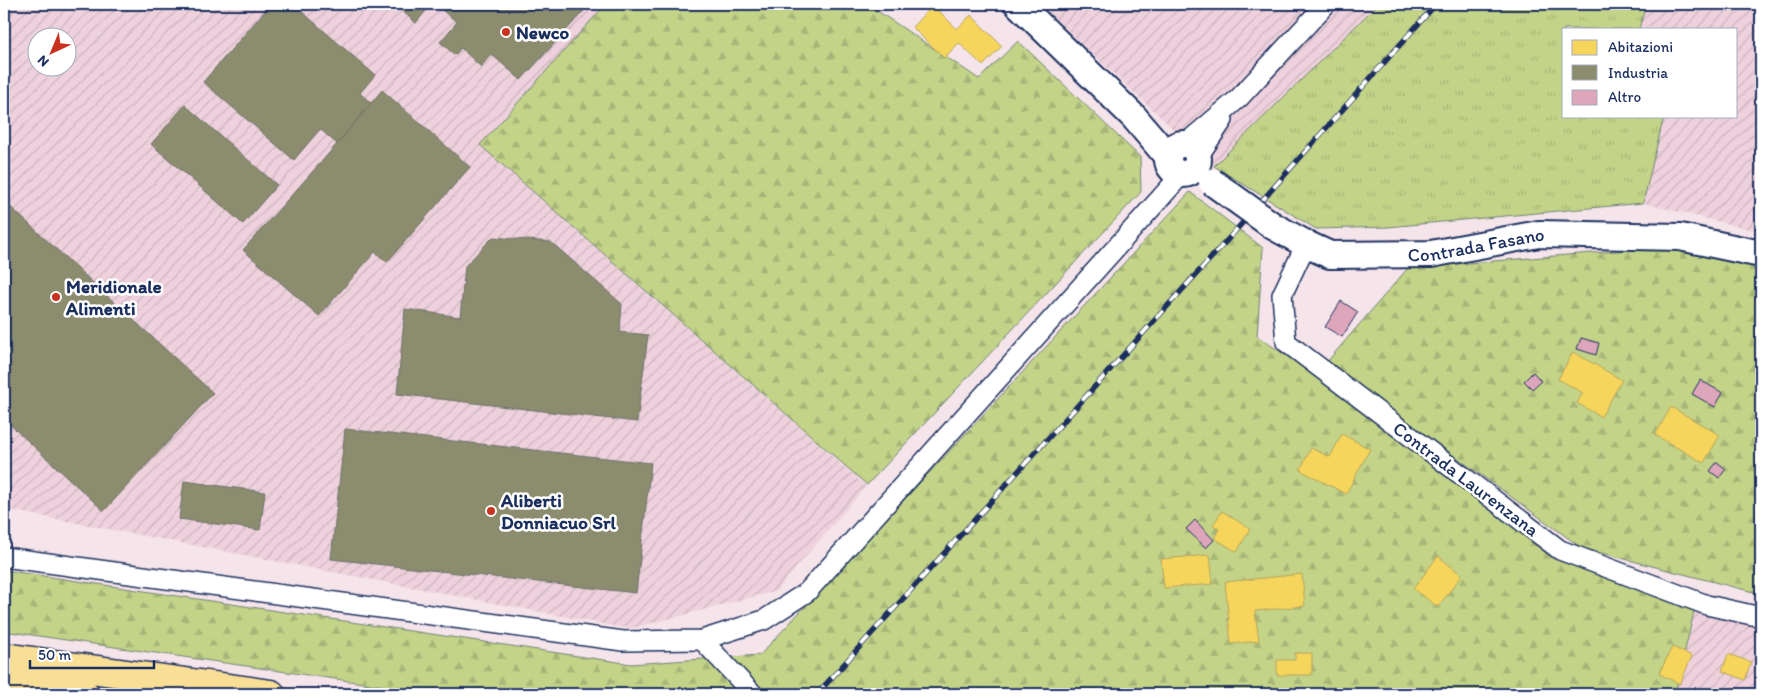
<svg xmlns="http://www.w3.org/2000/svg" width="1765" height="698" viewBox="0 0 1765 698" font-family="Itim,sans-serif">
  <defs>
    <pattern id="industrial-furrows" width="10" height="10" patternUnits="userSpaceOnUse" patternTransform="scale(1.25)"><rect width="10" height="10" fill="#eed1dc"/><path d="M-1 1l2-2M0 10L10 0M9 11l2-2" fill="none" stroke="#ccb4bf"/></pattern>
    <pattern id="grass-tufts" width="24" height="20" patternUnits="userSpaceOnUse" patternTransform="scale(1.25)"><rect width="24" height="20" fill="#c3d488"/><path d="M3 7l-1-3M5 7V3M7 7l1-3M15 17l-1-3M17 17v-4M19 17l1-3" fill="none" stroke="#a7b678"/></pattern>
    <pattern id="forest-firs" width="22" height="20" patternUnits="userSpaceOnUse" patternTransform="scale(1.25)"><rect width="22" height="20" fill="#c3d488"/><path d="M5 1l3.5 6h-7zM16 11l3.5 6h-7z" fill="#a7b678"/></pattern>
  </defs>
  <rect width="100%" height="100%" fill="#f5e4ea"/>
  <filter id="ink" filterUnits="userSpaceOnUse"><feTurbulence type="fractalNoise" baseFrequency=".02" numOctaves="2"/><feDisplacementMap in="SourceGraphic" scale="10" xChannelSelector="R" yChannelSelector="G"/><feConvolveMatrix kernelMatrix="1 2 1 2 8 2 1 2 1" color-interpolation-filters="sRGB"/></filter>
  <g filter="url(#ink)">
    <g fill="url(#industrial-furrows)" fill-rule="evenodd">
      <path d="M4,4H606L480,145L866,486L776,591L629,629L4,509ZM38,38H68V68H38Z"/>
      <polygon points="1039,4 1378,4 1214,167"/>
      <polygon points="1646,4 1761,4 1761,232 1643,203 1664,116 1736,116 1736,29 1639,29"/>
      <polygon points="1695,607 1761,625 1761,694 1675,694"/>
    </g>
    <polygon fill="url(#grass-tufts)" stroke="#6f8273" points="1378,4 1646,4 1639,29 1564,29 1564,116 1664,116 1643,203 1388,227 1316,229 1214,166"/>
    <g fill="url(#forest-firs)" stroke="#6f8273">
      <polygon points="606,4 867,4 979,79 1018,41 1140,157 1141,192 867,485 480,145"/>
      <polygon points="1190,192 1263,248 1257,336 1321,379 1554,559 1695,607 1675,694 439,694 4,631 4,570 631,664 760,655"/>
      <polygon points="1665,247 1761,268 1761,594 1582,548 1326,363 1408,268"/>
    </g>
    <g fill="#f6d55c" stroke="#b4a35d">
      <polygon points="933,5 957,29 971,15 1002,46 983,66 959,43 944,58 912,27"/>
      <polygon points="1573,352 1622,380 1601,417 1577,403 1583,393 1558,379"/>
      <polygon points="1671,407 1720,435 1704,463 1655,435"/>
      <polygon points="1342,434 1370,449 1346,494 1300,470 1311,448 1330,457"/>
      <polygon points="1222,511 1250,529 1237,552 1214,538 1219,529 1213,525"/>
      <polygon points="1210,555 1213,584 1164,588 1161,559"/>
      <polygon points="1438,556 1462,575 1438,607 1413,589"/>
      <polygon points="1302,574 1305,606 1255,611 1259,641 1231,644 1225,582"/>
      <polygon points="1672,647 1692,656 1680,684 1659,674"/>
      <polygon points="1761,649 1761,674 1755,672"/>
      <polygon points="1295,653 1312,653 1312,675 1277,675 1277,660 1295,660"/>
      <polygon points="1728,654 1751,662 1745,680 1722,671"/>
    </g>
    <g fill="#8c8c6e" stroke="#6a7069">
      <polygon points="271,4 293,4 375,75 360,93 372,104 337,144 320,129 294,160 203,82"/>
      <polygon points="394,4 431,4 416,23"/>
      <polygon points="434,4 590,4 521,80 491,54 481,67 461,48 455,55 440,42 457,22"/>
      <polygon points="382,90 470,167 387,262 375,252 319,316 243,250 337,144"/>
      <polygon points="185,105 277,185 243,224 151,144"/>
      <polygon points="4,201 213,393 104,511 4,419"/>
      <polygon points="493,237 551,242 622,304 620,332 648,335 637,422 397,394 405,309 460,317 465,266"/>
      <polygon points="345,429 651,463 636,593 331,559"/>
      <polygon points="184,481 265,492 260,530 179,519"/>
    </g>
    <g fill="#dda6ba" stroke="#1b2f5e">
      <polygon points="1341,301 1358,312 1342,337 1325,327"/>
      <polygon points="1581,338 1599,343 1596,355 1577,349"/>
      <polygon points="1533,372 1541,381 1532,389 1524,381"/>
      <polygon points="1700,380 1723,393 1715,407 1692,394"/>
      <polygon points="1717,462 1726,469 1719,478 1710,471"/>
      <polygon points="1195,520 1214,540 1206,548 1186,529"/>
    </g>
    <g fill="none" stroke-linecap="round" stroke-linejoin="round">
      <g stroke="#1b2f5e" stroke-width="22">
        <g id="minor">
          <polyline points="1185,144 1239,98 1326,4"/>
          <polyline points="1197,158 1223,120"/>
          <polyline points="1306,244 1282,295 1286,342 1560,550 1707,605 1761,617"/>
          <polyline points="4,557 623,641 702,640 764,620 807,592 1182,174"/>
          <polyline points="702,640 753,694"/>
        </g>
      </g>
      <g stroke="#1b2f5e" stroke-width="30">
        <g id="secondary">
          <polyline points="1018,4 1134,117 1168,157"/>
          <circle cx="1183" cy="159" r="15"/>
          <path id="s1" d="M1273,226L1306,244L1330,255L1431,254L1539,234L1680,237L1761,254"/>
        </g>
      </g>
      <g stroke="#1b2f5e" stroke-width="31">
        <g id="motorway">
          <polyline points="4,657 271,694"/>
          <polyline points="4,683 85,694"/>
        </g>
      </g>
      <use href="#minor" stroke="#fff" stroke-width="19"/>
      <use href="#secondary" stroke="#fff" stroke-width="26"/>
      <use href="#motorway" stroke="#f9df96" stroke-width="28"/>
      <g stroke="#1b2f5e" stroke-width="5.5">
        <polyline id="rail" points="817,694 1229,238 1436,4"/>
      </g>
      <use href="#rail" stroke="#fff" stroke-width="4" stroke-dasharray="11" stroke-linecap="butt"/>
      <g stroke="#1b2f5e" stroke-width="30" stroke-linecap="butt">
        <polyline id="secondary-bridge" points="1212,182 1273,226"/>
      </g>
      <use href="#secondary-bridge" stroke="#fff" stroke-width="26"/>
    </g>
  </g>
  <g fill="#c8321e" stroke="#fff" stroke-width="2">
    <circle cx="506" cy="32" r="5"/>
    <circle cx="56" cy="297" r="5"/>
    <circle cx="491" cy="511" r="5"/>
  </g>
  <g text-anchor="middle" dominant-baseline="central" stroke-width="5" stroke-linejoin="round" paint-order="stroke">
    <g font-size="19" font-weight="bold" fill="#1b2f5e" stroke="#fff" text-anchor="start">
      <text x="516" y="32">Newco</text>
      <text x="66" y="286">Meridionale<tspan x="66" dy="22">Alimenti</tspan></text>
      <text x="501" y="500">Aliberti<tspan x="501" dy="22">Donniacuo Srl</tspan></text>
    </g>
    <g font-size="19" fill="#1b2f5e" stroke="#fff">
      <text stroke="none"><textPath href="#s1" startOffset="211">Contrada Fasano</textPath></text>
      <text transform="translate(1466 479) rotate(37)">Contrada Laurenzana</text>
    </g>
  </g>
  <rect width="1765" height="698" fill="none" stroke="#fff" stroke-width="20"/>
  <rect x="10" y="10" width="1745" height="678" fill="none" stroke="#1b2f5e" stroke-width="2" filter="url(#ink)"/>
  <rect x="1562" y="28" width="175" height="90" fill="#ffffff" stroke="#a4acbf"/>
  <rect x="1572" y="40" width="25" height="15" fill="#f6d55c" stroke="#a4acbf"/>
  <text x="1608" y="52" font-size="15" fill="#1b2f5e">Abitazioni</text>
  <rect x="1572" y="65" width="25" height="15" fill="#8c8c6e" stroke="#a4acbf"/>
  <text x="1608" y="78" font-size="15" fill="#1b2f5e">Industria</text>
  <rect x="1572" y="90" width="25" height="15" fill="#dda6ba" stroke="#a4acbf"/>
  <text x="1608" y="102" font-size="15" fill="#1b2f5e">Altro</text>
  <g transform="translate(52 52) rotate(224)"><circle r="24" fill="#ffffff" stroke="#a4acbf"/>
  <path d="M0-4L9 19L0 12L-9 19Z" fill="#c8321e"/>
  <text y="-8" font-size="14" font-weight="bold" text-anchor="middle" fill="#1b2f5e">N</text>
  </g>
  <path d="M30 660v8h124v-8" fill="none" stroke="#1b2f5e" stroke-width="2.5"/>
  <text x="38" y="660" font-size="15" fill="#1b2f5e" stroke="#ffffff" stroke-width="4" paint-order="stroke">50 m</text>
</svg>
